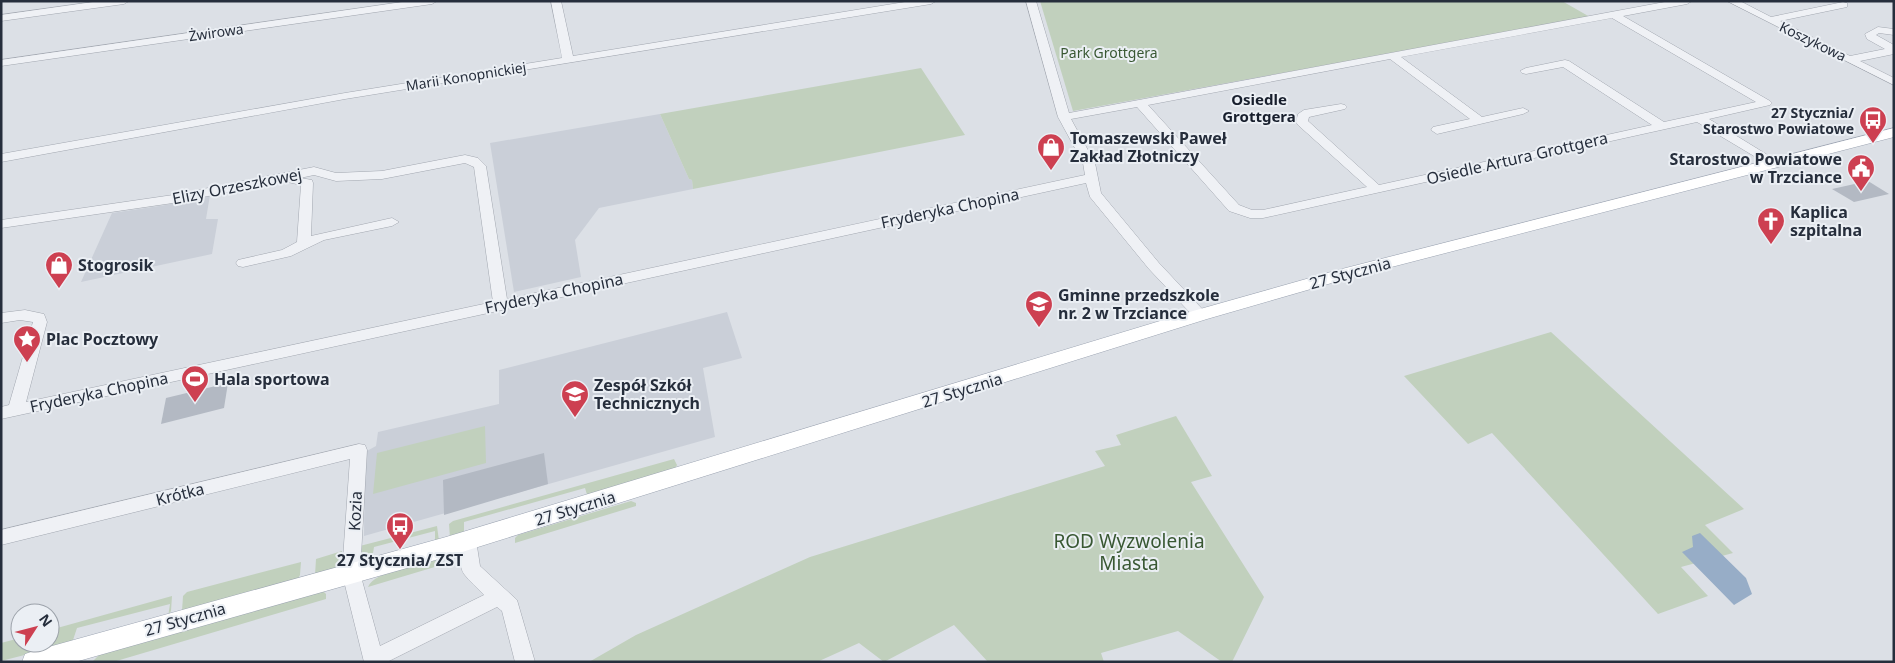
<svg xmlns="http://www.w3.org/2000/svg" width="1895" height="663" viewBox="0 0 1895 663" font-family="'Noto Sans',sans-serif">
  <rect width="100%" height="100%" fill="#dce0e6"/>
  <g fill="#cacfd8">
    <polygon points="660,114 689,179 692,180 693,189 599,208 575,240 581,277 514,292 490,143"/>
    <polygon points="210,195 206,219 218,219 212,254 81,282 112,213 166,205"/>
    <polygon points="727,312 742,358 703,368 715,437 364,536 365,452 376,446 378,432 499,404 499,370"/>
  </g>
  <g fill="#c1d0bd">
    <polygon points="1040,1 1562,1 1590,17 1073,111"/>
    <polygon points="921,68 965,135 693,189 692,180 689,179 660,114"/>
    <polygon points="1551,332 1744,509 1705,525 1733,553 1681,567 1708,596 1658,614 1492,433 1468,444 1404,376"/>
    <polygon points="1176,416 1212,476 1191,482 1264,597 1232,662 1222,662 1178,631 1101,653 1104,662 988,662 954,625 884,662 859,643 817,662 589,662 636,635 810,557 1105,466 1095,451 1121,445 1116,435"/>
    <polygon points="485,426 486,463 373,494 377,453"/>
    <polygon points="674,459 677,465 675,469 588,498 585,488 464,522 464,534 450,538 449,524 453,521"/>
    <polygon points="631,501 636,503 636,506 515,543 515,538 518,535"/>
    <polygon points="437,526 439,541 435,542 435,531 374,547 372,559 358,562 356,547"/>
    <polygon points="342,551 342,565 340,568 315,575 316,559"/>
    <path d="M437,559L438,566L368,587C375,571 420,563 437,559Z"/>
    <polygon points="301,562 300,575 298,579 182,611 183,596 187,592"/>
    <polygon points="322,590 326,594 326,599 113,662 92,662 99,655"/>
    <polygon points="172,596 171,611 168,617 170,604 77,628 72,643 1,661 1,643 20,638 20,643 50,643 50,630"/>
  </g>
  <polygon fill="#97adc7" points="1700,533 1746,578 1752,594 1734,605 1682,552 1693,547 1692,536"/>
  <g fill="#b3b9c3">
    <polygon points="1868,181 1889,194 1854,202 1832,189"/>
    <polygon points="228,383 224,408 161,424 166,398"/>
    <polygon points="544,453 548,484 444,515 443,480"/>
  </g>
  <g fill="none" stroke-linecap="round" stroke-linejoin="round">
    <g stroke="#a2a7b0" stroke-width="1">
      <g id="minor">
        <polygon points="100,1 129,1 124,4 1,21 1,15"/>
        <polygon points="409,1 437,1 432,4 1,66 1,60"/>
        <polygon points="551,1 561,1 573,56 911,1 936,1 931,4 345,99 1,162 1,154 345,93 562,58"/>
        <path d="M1026,1H1036L1069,113L1670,1H1692L1687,4L1623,16L1770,101L1772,103L1770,105L1709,119L1779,162L1777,165H1769L1697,122L1263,218H1250L1229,211L1137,107L1071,119L1095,163L1101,193L1159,263L1205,312L1207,315L1205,318H1195L1149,269L1090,197L1086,183L1,419V407L9,405L33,322L20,320L1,323V313L25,310L44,314L47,322L26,402L493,302L474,167L465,163L382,179L336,181L314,175L300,178L312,180L313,183L311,236L392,218L399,222L392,226L324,240L291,256L243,267L238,266L236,263L238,260L282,250L297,242L301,185L283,181L173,203L1,228V220L173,195L314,167L336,173L382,171L465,155L478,158L486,166L507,299L1085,175L1083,163L1058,117ZM1612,18L1756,102L1664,122L1569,61L1565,60L1526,68L1520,71L1522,73L1526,74L1563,67L1652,125L1379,185L1308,121L1309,117L1345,109L1347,107L1345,105L1341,104L1304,110L1298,114L1296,122L1298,125L1367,187L1263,210H1252L1239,205L1148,105L1390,59L1470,119L1433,127L1431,130L1437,134L1523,114L1529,111L1523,108L1482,117L1401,57Z"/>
        <polygon points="1727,1 1740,1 1771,17 1843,2 1847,3 1847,7 1780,21 1850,56 1885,49 1867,39 1865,34 1878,27 1894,29 1894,35 1879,33 1876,35 1894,45 1894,54 1860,61 1894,78 1894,85"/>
        <path d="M359,444L365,445L367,450L360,573L380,646L484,595C478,588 470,582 464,574C459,566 456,543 461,535L467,532L473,535L476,540L480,566L517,600L535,662H515L502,611L497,607L387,662H364L342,573L350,459L1,545V530Z"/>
      </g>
    </g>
    <g stroke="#9ca4b2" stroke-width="1">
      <polygon id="major" points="1894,128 1894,137 1349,278 1207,319 446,557 75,662 22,662 25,654 34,651 446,537 1193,311 1338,270"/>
    </g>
    <use href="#minor" fill="#eff1f5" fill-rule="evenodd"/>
    <use href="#major" fill="#fff" fill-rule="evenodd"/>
  </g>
  <defs>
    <g id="bus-pin" transform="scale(1.4375)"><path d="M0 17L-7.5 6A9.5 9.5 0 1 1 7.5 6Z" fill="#cd4051" stroke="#ebeff4"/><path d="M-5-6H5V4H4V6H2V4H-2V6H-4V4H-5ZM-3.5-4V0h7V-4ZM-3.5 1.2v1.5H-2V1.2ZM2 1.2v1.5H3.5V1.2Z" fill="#fff"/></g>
    <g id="shop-pin" transform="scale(1.4375)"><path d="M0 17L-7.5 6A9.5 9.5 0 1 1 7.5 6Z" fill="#cd4051" stroke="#ebeff4"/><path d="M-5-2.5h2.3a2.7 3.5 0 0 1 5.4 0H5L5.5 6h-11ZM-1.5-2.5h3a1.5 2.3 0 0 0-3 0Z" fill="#fff"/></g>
    <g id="civic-pin" transform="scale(1.4375)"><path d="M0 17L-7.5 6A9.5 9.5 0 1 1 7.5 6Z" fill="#cd4051" stroke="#ebeff4"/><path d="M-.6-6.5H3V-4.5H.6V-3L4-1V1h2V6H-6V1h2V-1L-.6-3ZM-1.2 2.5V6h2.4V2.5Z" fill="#fff"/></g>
    <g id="church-pin" transform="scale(1.4375)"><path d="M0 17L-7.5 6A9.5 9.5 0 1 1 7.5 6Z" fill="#cd4051" stroke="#ebeff4"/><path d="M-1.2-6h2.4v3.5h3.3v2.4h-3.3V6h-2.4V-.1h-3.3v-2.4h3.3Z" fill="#fff"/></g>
    <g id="school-pin" transform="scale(1.4375)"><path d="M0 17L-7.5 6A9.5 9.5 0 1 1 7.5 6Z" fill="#cd4051" stroke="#ebeff4"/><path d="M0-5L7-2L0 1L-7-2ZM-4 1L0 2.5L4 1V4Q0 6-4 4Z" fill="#fff"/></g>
    <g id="sight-pin" transform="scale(1.4375)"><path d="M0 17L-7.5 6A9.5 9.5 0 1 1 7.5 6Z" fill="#cd4051" stroke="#ebeff4"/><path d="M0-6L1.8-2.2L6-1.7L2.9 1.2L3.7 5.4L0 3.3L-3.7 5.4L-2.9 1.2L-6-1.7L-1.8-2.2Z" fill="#fff"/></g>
    <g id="stadium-pin" transform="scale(1.4375)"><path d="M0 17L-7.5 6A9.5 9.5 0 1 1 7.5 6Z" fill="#cd4051" stroke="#ebeff4"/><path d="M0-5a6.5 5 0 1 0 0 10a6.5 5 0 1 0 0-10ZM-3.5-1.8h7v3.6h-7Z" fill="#fff"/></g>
  </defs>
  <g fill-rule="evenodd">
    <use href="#bus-pin" x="1873" y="120"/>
    <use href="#shop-pin" x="1051" y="147"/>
    <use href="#civic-pin" x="1861" y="168"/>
    <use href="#church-pin" x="1771" y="221"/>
    <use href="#shop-pin" x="59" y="265"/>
    <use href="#school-pin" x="1039" y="304"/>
    <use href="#sight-pin" x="27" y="339"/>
    <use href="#stadium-pin" x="195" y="379"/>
    <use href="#school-pin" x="575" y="394"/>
    <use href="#bus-pin" x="400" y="526"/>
  </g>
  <g text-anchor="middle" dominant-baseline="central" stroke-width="4" stroke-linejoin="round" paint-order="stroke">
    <g font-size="14" fill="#262e3c" stroke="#ebeff4">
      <text transform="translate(216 32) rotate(-8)">Żwirowa</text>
      <text transform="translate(1813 41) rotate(26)">Koszykowa</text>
      <text transform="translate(466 76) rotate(-9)">Marii Konopnickiej</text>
    </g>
    <g font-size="14" fill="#395833" stroke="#ebeff4">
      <text x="1109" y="52">Park Grottgera</text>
    </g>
    <g font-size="14" font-weight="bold" fill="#262e3c" stroke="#ebeff4" text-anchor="end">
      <text x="1854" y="112">27 Stycznia/<tspan x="1854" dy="16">Starostwo Powiatowe</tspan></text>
    </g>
    <g font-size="15" font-weight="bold" fill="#181f2d" stroke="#ebeff4">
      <text x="1259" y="99">Osiedle<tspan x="1259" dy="17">Grottgera</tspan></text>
    </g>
    <g font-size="16" font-weight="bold" fill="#262e3c" stroke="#ebeff4" text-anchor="start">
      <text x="1070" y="138">Tomaszewski Paweł<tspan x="1070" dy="18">Zakład Złotniczy</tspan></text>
      <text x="1842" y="159" text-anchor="end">Starostwo Powiatowe<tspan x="1842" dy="18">w Trzciance</tspan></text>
      <text x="1790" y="212">Kaplica<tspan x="1790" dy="18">szpitalna</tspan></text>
      <text x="78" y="265">Stogrosik</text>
      <text x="1058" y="295">Gminne przedszkole<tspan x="1058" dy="18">nr. 2 w Trzciance</tspan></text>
      <text x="46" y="339">Plac Pocztowy</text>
      <text x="214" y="379">Hala sportowa</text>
      <text x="594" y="385">Zespół Szkół<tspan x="594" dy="18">Technicznych</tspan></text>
      <text x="400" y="560" text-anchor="middle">27 Stycznia/ ZST</text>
    </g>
    <g font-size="16" fill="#262e3c" stroke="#ebeff4">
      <text transform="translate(1517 158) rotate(-13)">Osiedle Artura Grottgera</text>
      <text transform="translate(237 186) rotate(-11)">Elizy Orzeszkowej</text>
      <text transform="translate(950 208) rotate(-12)">Fryderyka Chopina</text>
      <text transform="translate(1350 273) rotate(-15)">27 Stycznia</text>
      <text transform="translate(554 293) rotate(-12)">Fryderyka Chopina</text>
      <text transform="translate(962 390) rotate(-17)">27 Stycznia</text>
      <text transform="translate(99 392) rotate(-12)">Fryderyka Chopina</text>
      <text transform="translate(180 494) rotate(-14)">Krótka</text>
      <text transform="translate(575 508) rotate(-17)">27 Stycznia</text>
      <text transform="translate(355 511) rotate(-87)">Kozia</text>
      <text transform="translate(185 619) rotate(-16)">27 Stycznia</text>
    </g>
    <g font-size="19" fill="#395833" stroke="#ebeff4">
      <text x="1129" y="541">ROD Wyzwolenia<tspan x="1129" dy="22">Miasta</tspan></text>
    </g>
  </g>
  <rect width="1895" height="663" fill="none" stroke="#262e3c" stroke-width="5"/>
  <g transform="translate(35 628) rotate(54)"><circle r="24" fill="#ebeff4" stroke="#9ca2aa"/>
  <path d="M0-4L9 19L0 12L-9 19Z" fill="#cd4051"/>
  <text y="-8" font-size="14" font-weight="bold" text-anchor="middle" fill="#262e3c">N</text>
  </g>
</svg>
